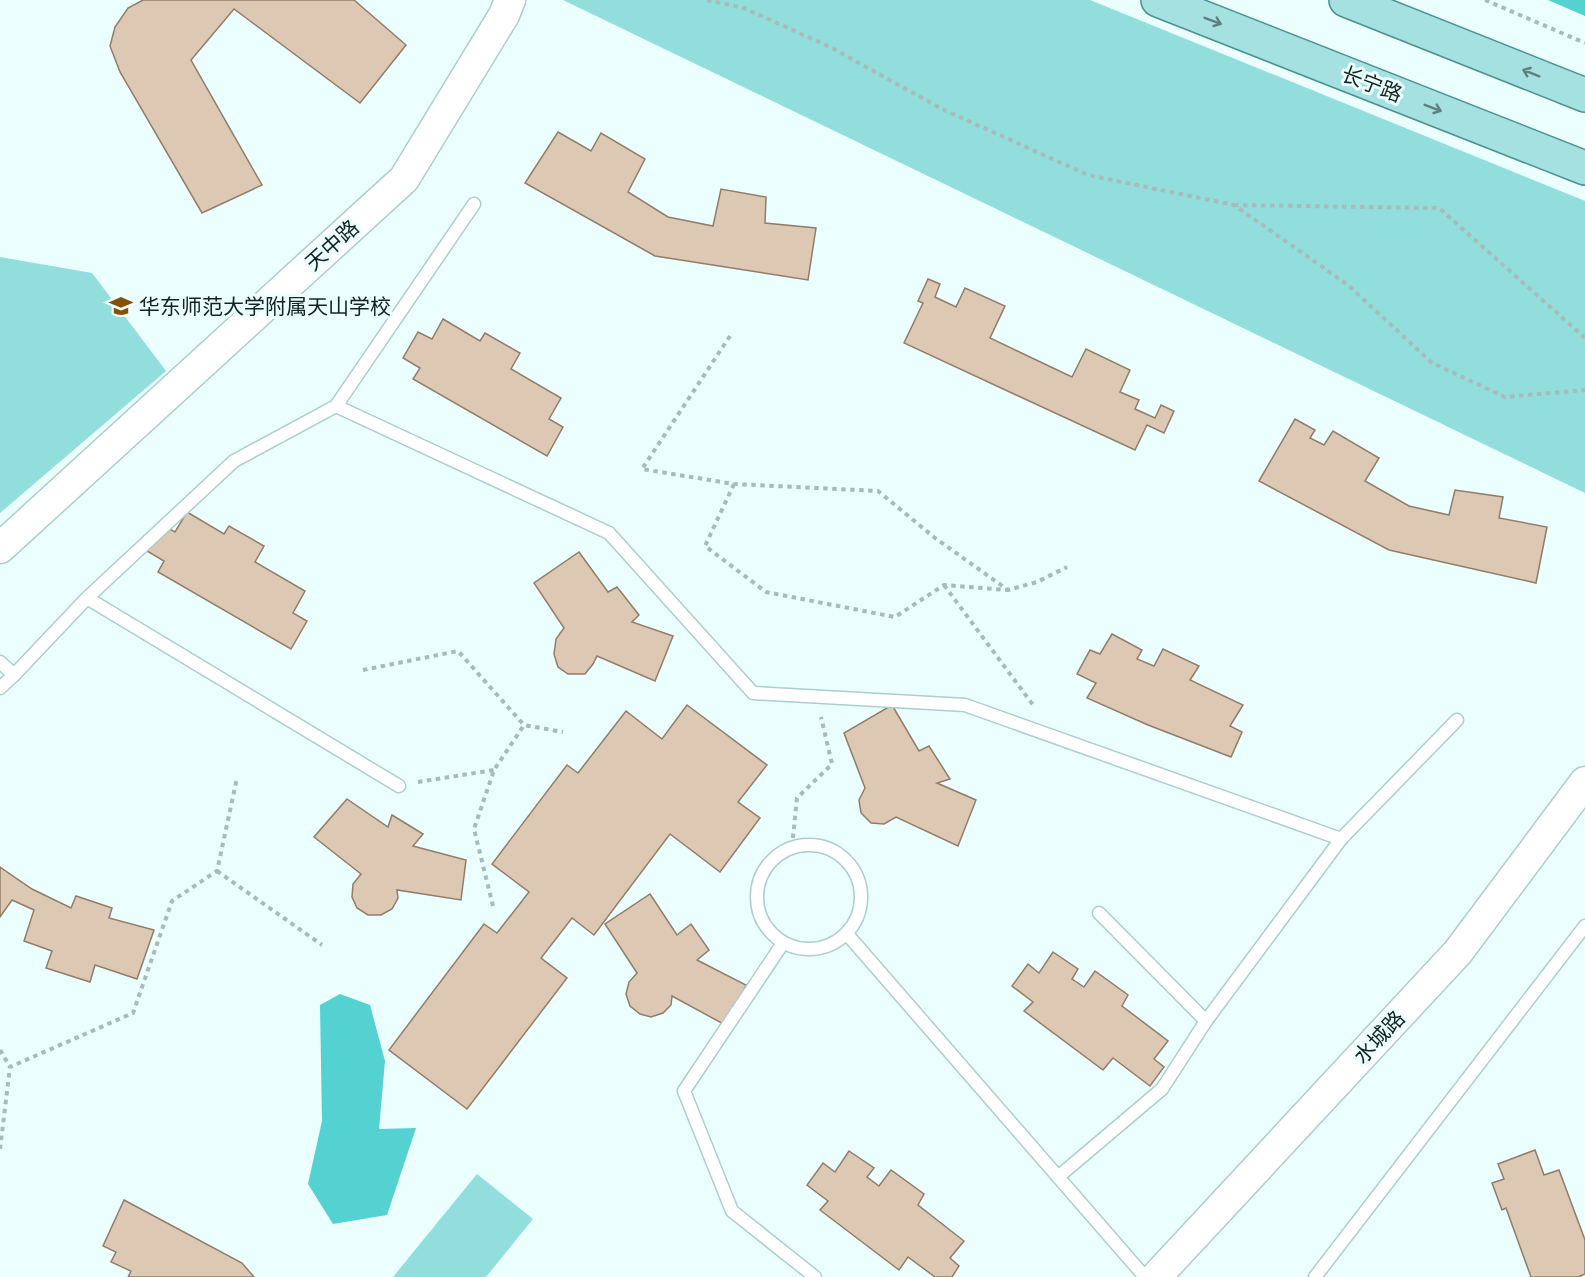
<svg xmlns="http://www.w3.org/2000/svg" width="1585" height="1277" viewBox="0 0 1585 1277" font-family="'Public Sans','Noto Sans SC',sans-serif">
  <rect width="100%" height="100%" fill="#eafffe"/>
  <g fill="#91dedc">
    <polygon points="563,0 1090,0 1585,201 1585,493"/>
    <polygon points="0,257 92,273 166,371 0,513"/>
    <polygon points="477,1174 533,1219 486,1277 393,1277"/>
  </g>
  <g fill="#53d2d1">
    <polygon points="1549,0 1585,0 1585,16 1548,0"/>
    <polygon points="340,994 370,1005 385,1061 379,1129 416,1128 387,1215 333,1224 308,1184 322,1121 320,1005"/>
  </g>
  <g fill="#ddc8b3" stroke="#907d6a" stroke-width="1.5">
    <polygon points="143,0 354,0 406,45 360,103 234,9 191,60 262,185 202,213 120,72 110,46 115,27 128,8"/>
    <polygon points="558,132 591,151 601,133 645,159 628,192 668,217 713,226 721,189 766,197 765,223 816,228 808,280 655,256 525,183"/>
    <polygon points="928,279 940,284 935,297 956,307 965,288 1005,306 990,338 1072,377 1086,349 1130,370 1120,392 1139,400 1135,409 1155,418 1161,405 1174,411 1164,433 1147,425 1135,450 904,343 923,303 918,301"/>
    <polygon points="443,319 480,341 485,333 520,353 511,369 561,398 549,419 563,427 547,456 413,379 420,368 403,358 418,332 432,339"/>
    <polygon points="1295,419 1315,430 1310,438 1324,445 1333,431 1379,458 1365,481 1409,506 1449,515 1455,490 1503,497 1499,518 1547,527 1536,583 1389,550 1259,481"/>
    <polygon points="187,512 224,534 229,526 264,546 255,562 305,591 293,613 307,621 291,649 158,572 164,561 147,551 162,525 175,532"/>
    <polygon points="579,552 608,592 617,587 639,615 632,622 673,636 655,681 597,656 593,664 585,674 568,674 558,667 554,654 556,639 564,628 534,583"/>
    <polygon points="1112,634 1142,650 1137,659 1154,666 1163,649 1199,666 1190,680 1243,705 1230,726 1242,732 1231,757 1148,725 1087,698 1096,683 1077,674 1090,650 1100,654"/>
    <polygon points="687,705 767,765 738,802 760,818 720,872 670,834 594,935 572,918 541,958 567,978 467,1109 389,1050 484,924 497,933 529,892 492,864 567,765 578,773 626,711 662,739"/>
    <polygon points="892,705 919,751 929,746 950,779 937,783 976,800 958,846 896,817 884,824 871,823 861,813 859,800 865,788 844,733"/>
    <polygon points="347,799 388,827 392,815 423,834 413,846 466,860 461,900 397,890 398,898 392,909 381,915 368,915 357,908 352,897 353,884 361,874 314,837"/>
    <polygon points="0,867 32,889 71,908 76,896 112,908 109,918 154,930 137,979 95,965 90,982 46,968 52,951 24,941 34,910 12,900 0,917"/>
    <polygon points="650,894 677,935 691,924 709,950 697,960 746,985 727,1026 672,996 671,1005 663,1013 651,1017 640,1014 630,1006 626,994 629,982 637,973 605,924"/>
    <polygon points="1053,952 1078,969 1072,979 1084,987 1095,971 1128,995 1122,1006 1168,1041 1154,1059 1164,1067 1150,1086 1113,1058 1103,1070 1024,1011 1033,1002 1012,986 1028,964 1039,973"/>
    <polygon points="1535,1150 1544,1175 1559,1170 1585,1240 1585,1274 1580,1276 1581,1277 1531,1277 1506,1208 1502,1210 1492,1183 1504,1179 1498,1164"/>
    <polygon points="849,1151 874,1168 867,1177 879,1186 891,1170 924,1194 918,1205 964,1241 950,1258 959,1266 952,1277 935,1277 908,1257 899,1270 820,1210 828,1201 807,1185 823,1163 835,1172"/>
    <polygon points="124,1200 242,1263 254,1277 128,1277 131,1271 111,1262 116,1252 103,1246"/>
  </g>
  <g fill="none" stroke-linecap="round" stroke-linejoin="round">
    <g stroke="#accecd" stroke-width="15">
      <g id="service">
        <polyline points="336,406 609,533 753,693 965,705 1341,839"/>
        <polyline points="87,598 399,786"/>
        <polyline points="0,662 14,675"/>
        <polyline points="0,688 14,675 87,598 234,461 336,406 474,204"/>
        <circle cx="809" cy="897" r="52"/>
        <polyline points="1099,913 1206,1021"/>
        <polyline points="847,934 1145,1277"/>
        <polyline points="783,943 684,1091 732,1211 815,1277"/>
        <polyline points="1058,1177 1162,1089 1206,1021 1341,839 1457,720"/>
        <polyline points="1315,1277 1585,926"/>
      </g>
    </g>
    <g stroke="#accecd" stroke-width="33">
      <g id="tertiary">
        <polyline points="0,548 404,179 504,15 510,0"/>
        <polyline points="1156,1277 1458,952 1585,782"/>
      </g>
    </g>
    <g stroke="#4b9190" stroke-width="36">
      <g id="primary">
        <polyline points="1158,0 1585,168"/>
        <polyline points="1346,0 1585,95"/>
      </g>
    </g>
    <g stroke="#a8bbba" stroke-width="4" stroke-dasharray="4.5 4.5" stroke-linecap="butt">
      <polyline points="707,0 744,8 830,47 942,109 1088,175 1234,205 1348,285 1432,363 1505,397 1585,390"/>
      <polyline points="1485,0 1585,43"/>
      <polyline points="1234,205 1439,208 1583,336 1585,341"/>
      <polyline points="730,336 642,469 734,484 878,491 935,538 1008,590 1037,582 1067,567"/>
      <polyline points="734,484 705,546 766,592 895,617 944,585 1007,590"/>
      <polyline points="944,585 1033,705"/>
      <polyline points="363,670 458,651 524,725"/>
      <polyline points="418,782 494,770"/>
      <polyline points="792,847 797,798 832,764 821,717"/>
      <polyline points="217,871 322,945"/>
      <polyline points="493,906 474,829 494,770 524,725 563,732"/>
      <polyline points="0,1050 10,1067"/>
      <polyline points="0,1149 10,1067 133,1013 172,901 217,871 237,778"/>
    </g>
    <use href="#service" stroke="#fff" stroke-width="12"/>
    <use href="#tertiary" stroke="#fff" stroke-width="30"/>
    <use href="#primary" stroke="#a4e1e0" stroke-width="33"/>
  </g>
  <defs><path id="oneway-shaft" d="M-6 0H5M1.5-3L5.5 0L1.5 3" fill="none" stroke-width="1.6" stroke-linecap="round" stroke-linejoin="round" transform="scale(1.5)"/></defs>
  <g stroke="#5c8280">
    <use href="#oneway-shaft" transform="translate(1213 21) rotate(21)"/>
    <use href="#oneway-shaft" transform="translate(1531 73) rotate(-158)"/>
    <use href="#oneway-shaft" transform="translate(1433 108) rotate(21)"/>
  </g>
  <defs>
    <g id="school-bare" transform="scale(1.8)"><path d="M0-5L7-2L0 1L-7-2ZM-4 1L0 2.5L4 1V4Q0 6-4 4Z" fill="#875000" stroke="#eafffe" stroke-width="2.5" paint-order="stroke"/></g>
  </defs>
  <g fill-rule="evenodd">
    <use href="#school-bare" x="121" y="306"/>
  </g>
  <g text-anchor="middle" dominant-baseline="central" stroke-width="6" stroke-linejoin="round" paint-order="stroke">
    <g font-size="21" fill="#142221" stroke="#eafffe">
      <text transform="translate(1372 84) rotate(21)">长宁路</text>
      <text transform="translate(332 245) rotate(-42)">天中路</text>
      <text transform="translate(1379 1037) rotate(-47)">水城路</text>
    </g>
    <g font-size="21" fill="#142221" stroke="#eafffe" text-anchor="start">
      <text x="139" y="306">华东师范大学附属天山学校</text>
    </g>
  </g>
</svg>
